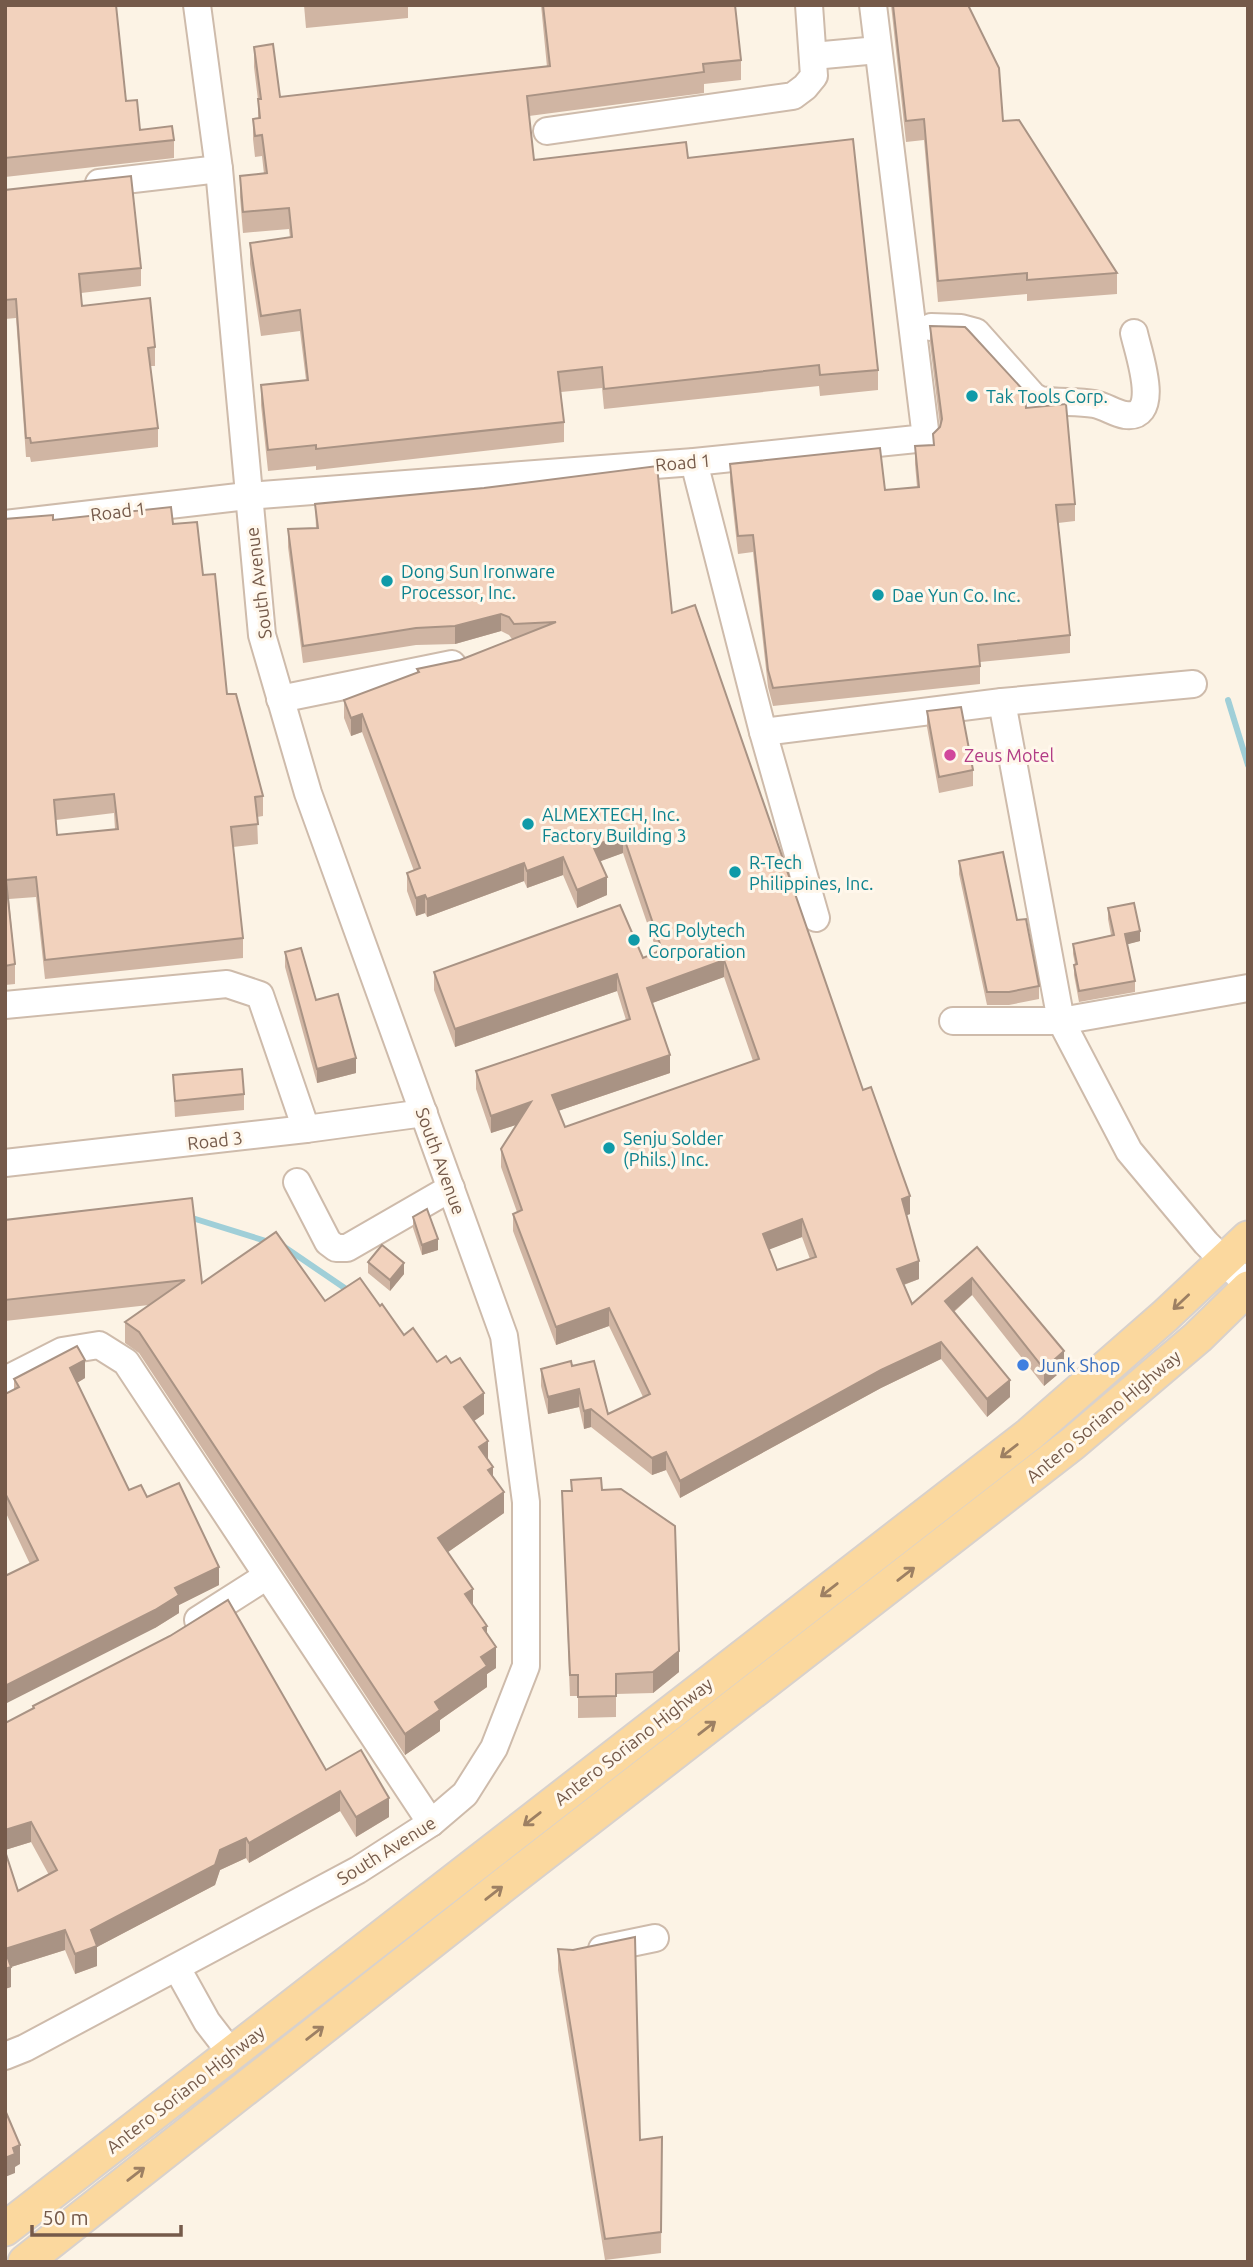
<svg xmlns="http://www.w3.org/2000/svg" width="1253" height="2267" viewBox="0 0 1253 2267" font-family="Ubuntu,sans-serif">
  <rect width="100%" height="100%" fill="#fcf3e5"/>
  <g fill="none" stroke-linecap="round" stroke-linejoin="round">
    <g stroke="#a0cfd8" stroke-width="6">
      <polyline points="1228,700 1248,765"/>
      <polyline points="189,1217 269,1242"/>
      <polyline points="283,1246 352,1293"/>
    </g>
    <g stroke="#cebbab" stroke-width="30">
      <g id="minor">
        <polyline points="813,56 878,50"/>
        <polyline points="547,131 793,96 805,87 814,76 809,5"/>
        <polyline points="99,183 219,169"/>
        <path d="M931,327L961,328L976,332L1033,396L1040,400C1058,403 1077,401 1094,404C1105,406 1114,413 1125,415C1163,420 1138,352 1134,333"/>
        <polyline points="694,462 763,732 816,918"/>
        <polyline points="5,524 247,496 694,462 926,438 873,5"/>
        <polyline points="280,699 452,664"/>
        <polyline points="1002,702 1061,1021 1129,1151 1206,1243 1248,1285"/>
        <polyline points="763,732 1002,702 1193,684"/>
        <polyline points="5,1005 227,984 260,995 306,1129"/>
        <polyline points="953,1021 1061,1021 1248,988"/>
        <polyline points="5,1163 306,1129 424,1113"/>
        <polyline points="297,1182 328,1242 336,1248 347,1248 451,1188"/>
        <polyline points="5,1380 62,1351 99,1345 126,1362 431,1823"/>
        <polyline points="198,1620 267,1576"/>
        <polyline points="602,1949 655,1938"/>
        <polyline points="177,1968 207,2022 231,2053"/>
        <polyline points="5,2056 25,2048 358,1870 431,1823 465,1794 494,1748 526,1666 526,1502 504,1336 308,793 262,635 219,169 197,5"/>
      </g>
    </g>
    <g stroke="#d8d1cc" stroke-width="37">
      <g id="major">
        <polyline points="5,2229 1030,1434 1165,1316 1248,1238"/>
        <polyline points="25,2262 510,1880 1072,1444 1198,1337 1248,1288"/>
      </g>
    </g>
    <use href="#minor" stroke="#fff" stroke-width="26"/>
    <use href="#major" stroke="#fbd89e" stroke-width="33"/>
  </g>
  <g fill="#d0b5a3" fill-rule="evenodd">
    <polygon points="5,5 126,101 140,130 174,140 174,158 5,177"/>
    <polygon points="304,5 408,5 408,18 306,28"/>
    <polygon points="541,5 735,5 741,60 741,80 704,84 704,93 529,116 534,160 688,158 878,370 878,390 820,396 819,386 604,409 602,388 561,392 564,422 564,442 316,470 316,466 268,471 261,405 261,385 306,380 300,331 261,336 250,264 250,243 290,238 289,229 243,233 240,197 240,176 264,174 262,156 255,157 253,139 253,119 258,118 258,100 254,67 254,47 280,97 547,67"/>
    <polygon points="891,5 968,5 1003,121 1117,273 1117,294 1027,301 1027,294 938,302 924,140 906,142"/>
    <polygon points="5,190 141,268 141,286 81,293 82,306 155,347 155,366 150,366 158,428 158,447 31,462 30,457 26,457 16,318 5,319"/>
    <polygon points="930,326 1026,408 1075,504 1075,521 1058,523 1070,635 1070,653 980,662 980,684 773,706 768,687 753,552 738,554 730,482 730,464 885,490 917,487 915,464 915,446 933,445 933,434 940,426 930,343"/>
    <path d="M315,504L672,613L863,1090L910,1214L907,1215L919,1279L904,1285L912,1304L977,1247L1064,1369L1044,1386L972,1295L954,1312L1010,1397L987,1417L941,1359L881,1388L680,1498L666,1470L652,1475L591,1427L584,1429L579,1407L548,1414L541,1386V1369L572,1366L608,1414L643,1397L609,1326L556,1345L513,1231V1214L517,1212L501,1167V1149L516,1125L491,1133L476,1089V1071L626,1020L617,991L455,1047L434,990V972L643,958L657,952L623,853L600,861L607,895L577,908L563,875L527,888L524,881L427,917L425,913L416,916L407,891V873L414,871L362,732L351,736L344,718V700L417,673V669L460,660L512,639L509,635L501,631L455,644L416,645L303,663L288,547V529L316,528ZM724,977L753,1061L565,1127L558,1111L670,1073L652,1003ZM802,1237L810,1259L777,1270L769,1249Z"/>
    <path d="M5,519L173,524L203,575L227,694L263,796V816L257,817L258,844L233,847L243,938V958L45,979L36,897L9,899L15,964V984L5,985ZM114,813L115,829L57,835L56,820Z"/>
    <polygon points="927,711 973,770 973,786 939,793 927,727"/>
    <polygon points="959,861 1039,986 1039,999 1009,1005 987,1005 959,874"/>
    <polygon points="1108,908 1140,941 1127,944 1135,981 1135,992 1079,1002 1074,975 1074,965 1075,964 1073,954 1073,944 1111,935 1108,919"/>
    <polygon points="285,952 316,1000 356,1073 317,1083 285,967"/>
    <polygon points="173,1075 244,1094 244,1110 175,1117"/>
    <polygon points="413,1217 438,1250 422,1255 413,1228"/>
    <polygon points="5,1220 202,1283 325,1301 380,1306 404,1335 437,1362 484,1414 474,1421 488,1459 504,1513 448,1552 487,1635 496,1668 487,1674 487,1687 440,1720 440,1731 405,1755 139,1353 125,1343 125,1322 149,1305 5,1321"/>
    <polygon points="368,1262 404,1274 390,1291 368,1273"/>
    <polygon points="85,1378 77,1383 129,1490 147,1497 219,1585 179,1605 179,1613 155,1628 30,1564 5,1511 5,1394 14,1389 14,1379"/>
    <polygon points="571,1480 602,1490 679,1672 653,1693 616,1694 616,1717 578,1718 578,1696 570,1696 562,1491 571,1491"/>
    <polygon points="33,1706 326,1770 389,1817 356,1837 340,1811 249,1863 246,1858 220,1870 215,1885 97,1947 97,1966 75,1974 65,1950 11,1967 11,1987 5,1989 5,1851 18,1891 49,1875 31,1842 5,1850"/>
    <polygon points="558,1949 640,2140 662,2137 661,2253 605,2260 558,1970"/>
  </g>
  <g fill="#a99384">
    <polygon points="501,614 501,631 455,644 455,626"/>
    <polygon points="362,714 362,732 351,736 351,718"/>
    <polygon points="623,835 623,853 593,864 593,846"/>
    <polygon points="563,857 563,875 527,888 527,871"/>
    <polygon points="524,863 524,881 427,917 427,899"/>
    <polygon points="607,877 607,895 577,908 577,890"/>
    <polygon points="425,895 425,913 416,916 416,898"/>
    <polygon points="1140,931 1140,941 1125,945 1125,934"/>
    <polygon points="724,960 724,977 647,1005 647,988"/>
    <polygon points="617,974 617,991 455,1047 455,1029"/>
    <polygon points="670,1055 670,1073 552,1113 552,1095"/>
    <polygon points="356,1058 356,1073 317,1083 317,1069"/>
    <polygon points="531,1102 531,1120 491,1133 491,1116"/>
    <polygon points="910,1196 910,1214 902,1217 902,1199"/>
    <polygon points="802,1219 802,1237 763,1252 763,1234"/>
    <polygon points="438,1239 438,1250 422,1255 422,1245"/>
    <polygon points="919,1261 919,1279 897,1287 897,1269"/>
    <polygon points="404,1263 404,1274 390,1291 390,1280"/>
    <polygon points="972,1278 972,1295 945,1319 945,1301"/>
    <polygon points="609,1308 609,1326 556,1345 556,1327"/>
    <polygon points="941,1342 941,1359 881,1388 680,1498 680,1481 881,1370"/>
    <polygon points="1064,1351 1064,1369 1044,1386 1044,1369"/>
    <polygon points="85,1360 85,1378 70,1387 70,1368"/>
    <polygon points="1010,1380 1010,1397 987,1417 987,1399"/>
    <polygon points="579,1389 579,1407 548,1414 548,1397"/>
    <polygon points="484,1393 484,1414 464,1428 464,1407"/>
    <polygon points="591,1409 591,1427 584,1429 584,1411"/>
    <polygon points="488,1441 488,1462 479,1447"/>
    <polygon points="666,1452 666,1470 652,1475 652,1458"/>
    <polygon points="493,1467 493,1488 488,1470"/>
    <polygon points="504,1492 504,1513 438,1559 438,1538"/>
    <polygon points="219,1567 219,1585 179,1605 179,1613 155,1628 5,1704 5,1686 175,1588"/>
    <polygon points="473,1589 473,1610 465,1594"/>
    <polygon points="487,1626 487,1647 483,1628"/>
    <polygon points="496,1647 496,1668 487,1674 487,1687 440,1720 440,1731 405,1755 405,1734 435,1702 481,1657"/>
    <polygon points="679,1651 679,1672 653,1693 653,1672"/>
    <polygon points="340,1791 340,1811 249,1863 249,1843"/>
    <polygon points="389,1798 389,1817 356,1837 356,1817"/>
    <polygon points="31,1822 31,1842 5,1850 5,1830"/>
    <polygon points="246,1838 246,1858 220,1870 215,1885 97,1947 97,1966 75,1974 75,1954 91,1930 220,1850"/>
    <polygon points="65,1930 65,1950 11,1967 11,1987 5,1989 5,1949"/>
    <polygon points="20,2145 20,2164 15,2167 15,2173 5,2177 5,2158 13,2148"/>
  </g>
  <g fill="#f2d2bd" stroke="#a99384" stroke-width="2" fill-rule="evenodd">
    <polygon points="5,5 116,5 126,101 137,100 140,130 172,126 174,140 5,158"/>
    <polygon points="543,5 735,5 741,60 703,64 704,72 527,96 534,160 686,142 688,158 853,139 878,370 820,375 819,365 604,389 602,367 558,372 564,422 316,449 316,445 268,450 261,385 308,380 300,310 261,316 250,243 292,237 289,208 243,212 240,176 267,173 262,135 255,136 253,119 260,118 258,99 261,99 254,47 273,44 280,97 550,66"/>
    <polygon points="893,5 968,5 999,68 1003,121 1019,120 1117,273 1027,280 1027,273 938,281 924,119 906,121"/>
    <polygon points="131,176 141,268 79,274 82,306 150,298 155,347 148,348 158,428 31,443 30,438 26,438 16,299 5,300 5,190"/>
    <polygon points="930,326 965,327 968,330 1025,392 1026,408 1066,404 1075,504 1056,505 1070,635 978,645 980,666 773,688 768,670 753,535 738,536 730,464 880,448 885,490 919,487 915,446 934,445 933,434 940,427 942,419"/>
    <path d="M657,466L672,613L695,605L863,1090L871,1087L910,1196L902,1199L919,1261L897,1269L912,1304L977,1247L1064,1351L1044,1369L972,1278L945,1301L1010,1380L987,1399L941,1342L881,1370L680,1481L666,1452L652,1458L591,1409L584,1411L579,1389L548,1397L541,1369L571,1361L572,1366L594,1361L608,1414L650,1394L609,1308L556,1327L513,1214L522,1210L501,1149L531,1102L491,1116L476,1071L630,1019L617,974L455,1029L434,972L620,905L643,958L662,950L623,835L593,846L607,877L577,890L563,857L527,871L524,863L427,899L425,895L416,898L407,873L420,868L362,714L351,718L344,700L419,672L417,669L460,660L556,622L514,624L509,617L501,614L455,626L416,628L303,646L288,529L318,528L315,504L484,488ZM724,960L759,1059L565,1127L552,1095L670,1055L647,988ZM802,1219L816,1257L777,1270L763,1234Z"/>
    <path d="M171,507L173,524L197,522L203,575L215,574L227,694H236L263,796L255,797L258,824L231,827L243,938L45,960L36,877L6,880L15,964L5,966V519L53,515V520ZM114,794L118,829L57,835L54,800Z"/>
    <polygon points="961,707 973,770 939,777 927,711"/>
    <polygon points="1003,852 1017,920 1026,919 1039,986 1009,992 987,992 959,861"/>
    <polygon points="1134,903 1140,931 1125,934 1135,981 1079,991 1074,965 1077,964 1073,944 1114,935 1108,908"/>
    <polygon points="301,948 316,1000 338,994 356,1058 317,1069 285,952"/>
    <polygon points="242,1069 244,1094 175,1101 173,1075"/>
    <polygon points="192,1198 202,1283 276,1232 325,1301 360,1278 380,1306 382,1304 404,1335 413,1328 437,1362 446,1356 451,1363 460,1358 484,1393 464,1407 488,1441 479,1447 493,1467 488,1470 504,1492 438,1538 473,1589 465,1594 487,1626 483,1628 496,1647 481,1657 487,1666 435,1702 440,1710 405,1734 139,1332 125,1322 185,1280 5,1300 5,1220"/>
    <polygon points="427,1209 438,1239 422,1245 413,1217"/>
    <polygon points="382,1245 404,1263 390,1280 368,1262"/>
    <polygon points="77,1346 85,1360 70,1368 129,1490 141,1485 147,1497 179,1483 219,1567 175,1588 179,1595 155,1610 5,1686 5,1576 38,1560 5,1493 5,1394 19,1387 14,1379"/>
    <polygon points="601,1478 602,1490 621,1489 675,1526 679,1651 653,1672 616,1674 616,1696 578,1697 578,1675 570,1675 562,1491 572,1491 571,1480"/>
    <polygon points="228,1600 326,1770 361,1750 389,1798 356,1817 340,1791 249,1843 246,1838 220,1850 215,1865 91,1930 97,1946 75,1954 65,1930 5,1949 5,1851 18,1891 57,1870 31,1822 5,1830 5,1723 34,1708 33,1706 170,1636"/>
    <polygon points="635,1937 640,2140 662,2137 661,2232 605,2239 558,1949 573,1950"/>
    <polygon points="5,1950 11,1967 5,1969"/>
    <polygon points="5,2110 20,2145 13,2148 15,2154 5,2158"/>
  </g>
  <defs><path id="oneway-shaft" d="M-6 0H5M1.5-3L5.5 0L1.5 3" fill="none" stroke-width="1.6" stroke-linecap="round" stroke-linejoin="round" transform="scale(1.75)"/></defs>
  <g stroke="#9d8063">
    <use href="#oneway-shaft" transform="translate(1181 1302) rotate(137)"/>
    <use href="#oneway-shaft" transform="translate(1009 1451) rotate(142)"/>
    <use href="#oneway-shaft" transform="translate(906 1574) rotate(-38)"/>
    <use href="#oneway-shaft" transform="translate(829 1590) rotate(142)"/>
    <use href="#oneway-shaft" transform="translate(707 1728) rotate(-38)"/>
    <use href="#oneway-shaft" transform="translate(532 1819) rotate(142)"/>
    <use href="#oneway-shaft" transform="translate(494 1893) rotate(-38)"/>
    <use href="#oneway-shaft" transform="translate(315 2033) rotate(-38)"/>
    <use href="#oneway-shaft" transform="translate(136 2174) rotate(-38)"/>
  </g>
  <g fill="#0f9aa8" stroke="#fff7eb" stroke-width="2.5">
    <circle cx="972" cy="396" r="7"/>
    <circle cx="387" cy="581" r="7"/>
    <circle cx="878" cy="595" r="7"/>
    <circle cx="528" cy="824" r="7"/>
    <circle cx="735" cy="872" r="7"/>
    <circle cx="634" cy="940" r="7"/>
    <circle cx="609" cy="1148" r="7"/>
  </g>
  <circle fill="#d1479c" stroke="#fff7eb" stroke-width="2.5" cx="950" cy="755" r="7"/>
  <circle fill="#3f7fe0" stroke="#fff7eb" stroke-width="2.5" cx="1023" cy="1365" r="7"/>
  <g text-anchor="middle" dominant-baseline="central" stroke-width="6" stroke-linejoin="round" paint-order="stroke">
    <g font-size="18" fill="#0d838f" stroke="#fff7eb" text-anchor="start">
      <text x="986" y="396">Tak Tools Corp.</text>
      <text x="401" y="571">Dong Sun Ironware<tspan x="401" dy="21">Processor, Inc.</tspan></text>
      <text x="892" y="595">Dae Yun Co. Inc.</text>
      <text x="542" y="814">ALMEXTECH, Inc.<tspan x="542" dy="21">Factory Building 3</tspan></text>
      <text x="749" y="862">R-Tech<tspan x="749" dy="21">Philippines, Inc.</tspan></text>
      <text x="648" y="930">RG Polytech<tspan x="648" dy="21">Corporation</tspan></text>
      <text x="623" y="1138">Senju Solder<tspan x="623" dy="21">(Phils.) Inc.</tspan></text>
    </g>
    <g font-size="18" fill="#755a4a" stroke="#fff7eb">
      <text transform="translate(683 462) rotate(-5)">Road 1</text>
      <text transform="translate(118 511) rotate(-7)">Road 1</text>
      <text transform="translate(258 583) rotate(-97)">South Avenue</text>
      <text transform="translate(215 1140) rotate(-6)">Road 3</text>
      <text transform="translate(441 1161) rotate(70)">South Avenue</text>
      <text transform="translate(1103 1416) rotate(-40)">Antero Soriano Highway</text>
      <text transform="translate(633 1741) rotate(-38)">Antero Soriano Highway</text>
      <text transform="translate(386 1850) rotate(-32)">South Avenue</text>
      <text transform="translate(185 2089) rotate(-38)">Antero Soriano Highway</text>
    </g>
    <g font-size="18" fill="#b23c85" stroke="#fff7eb" text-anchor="start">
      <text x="964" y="755">Zeus Motel</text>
    </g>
    <g font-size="18" fill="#366cbe" stroke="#fff7eb" text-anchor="start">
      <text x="1037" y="1365">Junk Shop</text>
    </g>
  </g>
  <rect width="1253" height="2267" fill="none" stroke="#755a4a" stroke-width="14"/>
  <path d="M32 2225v10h149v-10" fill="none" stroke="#755a4a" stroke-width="3.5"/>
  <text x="42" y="2225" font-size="21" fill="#755a4a" stroke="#fff7eb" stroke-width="5" paint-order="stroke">50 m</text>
</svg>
